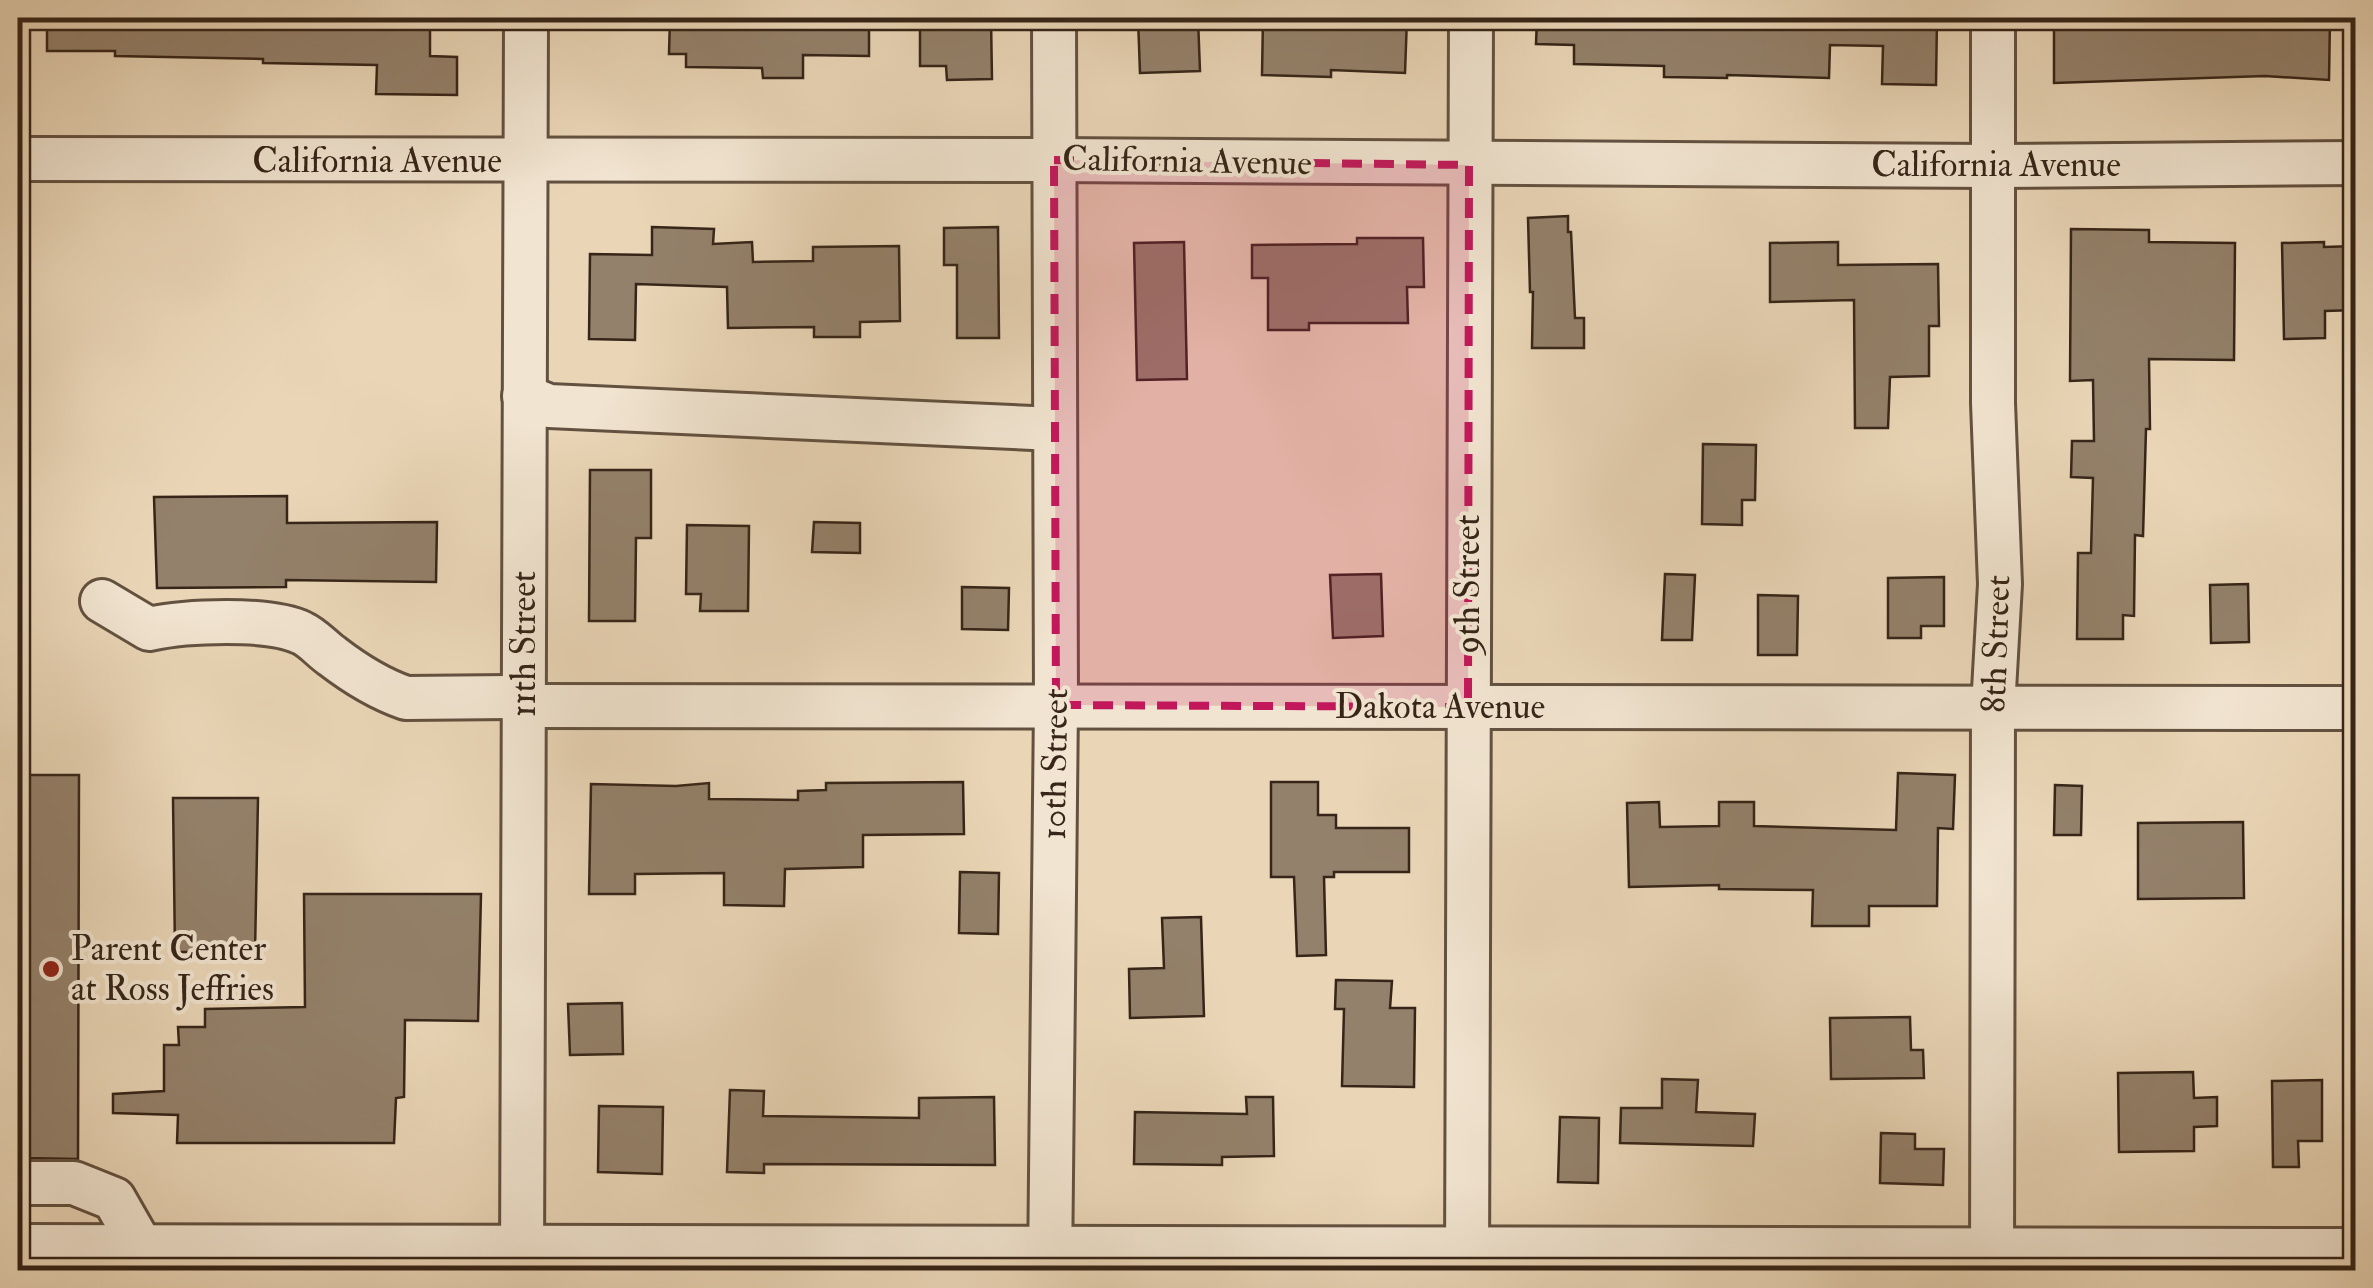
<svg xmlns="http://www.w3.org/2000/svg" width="2373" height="1288" viewBox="0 0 2373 1288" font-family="'IM FELL Double Pica',serif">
  <rect width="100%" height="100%" fill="#ead6b7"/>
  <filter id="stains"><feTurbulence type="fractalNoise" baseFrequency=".002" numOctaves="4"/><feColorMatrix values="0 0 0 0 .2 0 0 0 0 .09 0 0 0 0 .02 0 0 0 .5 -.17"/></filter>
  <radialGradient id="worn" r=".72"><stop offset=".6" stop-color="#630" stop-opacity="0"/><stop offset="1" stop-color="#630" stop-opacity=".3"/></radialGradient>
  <g fill="#94816b" stroke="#362518" stroke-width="2.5">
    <polygon points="47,18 430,18 430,56 457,57 457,95 376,94 377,65 263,63 263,59 115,56 115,51 47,51"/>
    <polygon points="670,18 869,18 869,56 803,55 803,78 763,78 762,68 686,67 686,54 669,54"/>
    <polygon points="920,18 991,18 992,79 947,80 946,66 920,66"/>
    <polygon points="1138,18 1198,18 1200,71 1140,73"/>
    <polygon points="1373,18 1407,18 1405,73 1331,70 1331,77 1262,75 1263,19 1372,20"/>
    <polygon points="1537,18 1580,18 1580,23 1664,26 1664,18 1937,18 1936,85 1882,84 1883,46 1830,45 1829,78 1727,75 1727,78 1664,77 1664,66 1574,64 1574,45 1536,44"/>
    <polygon points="2054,18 2330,18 2329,80 2265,76 2054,83"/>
    <polygon points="1568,216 1568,232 1571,232 1575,318 1584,318 1584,348 1532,348 1533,292 1530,292 1528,218"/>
    <polygon points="652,227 714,229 713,244 752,242 753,262 813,261 813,247 899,246 900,321 860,322 860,337 814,337 814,327 728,328 727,287 636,284 635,340 589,339 590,254 652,255"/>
    <polygon points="998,227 999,338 957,338 957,265 944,265 944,228"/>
    <polygon points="2071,229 2149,230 2149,242 2235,243 2234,360 2149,359 2150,429 2146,429 2143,536 2135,535 2134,616 2123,615 2123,639 2077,639 2078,553 2091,553 2093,478 2071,477 2072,441 2094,441 2093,380 2070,381"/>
    <polygon points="1357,238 1423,238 1424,287 1407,287 1408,323 1309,323 1309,330 1268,330 1268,278 1252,278 1252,245 1357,244"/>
    <polygon points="1184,242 1187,379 1137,380 1134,243"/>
    <polygon points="1838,242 1838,265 1938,264 1939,326 1929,326 1929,376 1890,377 1888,428 1855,428 1854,300 1770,302 1770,243"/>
    <polygon points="2324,242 2324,247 2356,246 2356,310 2325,311 2325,338 2284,339 2282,243"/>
    <polygon points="1703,444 1756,445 1755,500 1742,500 1742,525 1702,524"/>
    <polygon points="590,470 651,470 651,538 636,538 635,621 589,621"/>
    <polygon points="287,496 287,523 437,522 436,582 286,580 286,587 157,588 154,497"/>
    <polygon points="814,522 860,523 860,553 812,552"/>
    <polygon points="687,525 749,526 748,611 700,611 701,594 686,594"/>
    <polygon points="1381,574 1383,636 1333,638 1330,575"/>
    <polygon points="1665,574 1695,575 1692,640 1662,640"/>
    <polygon points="1944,577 1944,626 1921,626 1921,638 1888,638 1888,578"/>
    <polygon points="2248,584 2249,642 2211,643 2210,585"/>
    <polygon points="962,587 1009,588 1008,630 962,629"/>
    <polygon points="1758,595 1798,596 1797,655 1758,655"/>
    <polygon points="1898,773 1955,775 1953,829 1938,828 1937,906 1869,906 1869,926 1812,926 1813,890 1719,889 1719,885 1629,887 1627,803 1659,802 1660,827 1719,826 1719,802 1754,802 1754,826 1896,830"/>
    <polygon points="24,775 79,775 78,1159 23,1158"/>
    <polygon points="963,782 964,834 863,835 863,867 785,869 784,906 724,905 724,873 635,874 635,894 589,894 591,784 676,786 709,783 709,799 798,800 798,791 826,790 826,783"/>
    <polygon points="1271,782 1318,782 1318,815 1336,815 1336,828 1409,828 1409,872 1334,872 1334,877 1324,877 1326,955 1297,956 1294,877 1271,877"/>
    <polygon points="2055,785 2082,786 2081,835 2054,835"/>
    <polygon points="173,798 258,798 255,952 175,952"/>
    <polygon points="2243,822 2244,898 2138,899 2138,823"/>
    <polygon points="960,872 999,873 998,934 959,933"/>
    <polygon points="304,894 481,894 478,1021 405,1020 404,1097 396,1098 394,1143 177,1143 178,1115 113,1113 113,1094 164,1091 164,1045 179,1045 178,1027 205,1027 205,1009 305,1007"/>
    <polygon points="1201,917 1204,1016 1130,1018 1129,969 1164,968 1162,918"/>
    <polygon points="1336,980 1392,981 1390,1008 1415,1008 1414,1087 1342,1086 1344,1009 1335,1009"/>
    <polygon points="622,1003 623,1054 570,1055 568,1004"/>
    <polygon points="1910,1017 1911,1050 1923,1050 1924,1078 1831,1079 1830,1018"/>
    <polygon points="2193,1072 2194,1098 2217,1097 2217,1126 2194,1127 2194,1151 2119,1152 2118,1073"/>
    <polygon points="1662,1079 1698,1080 1696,1112 1755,1114 1753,1146 1620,1143 1621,1108 1662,1108"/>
    <polygon points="2322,1080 2322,1141 2298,1141 2299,1167 2273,1167 2272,1081"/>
    <polygon points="730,1090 764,1091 763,1116 919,1118 919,1098 994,1097 995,1165 764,1164 764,1173 727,1172"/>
    <polygon points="1246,1097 1273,1097 1274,1156 1222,1157 1222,1165 1134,1164 1135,1112 1247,1114"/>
    <polygon points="599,1106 663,1107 662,1174 598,1172"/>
    <polygon points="1560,1117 1599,1118 1598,1183 1558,1182"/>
    <polygon points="1881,1133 1915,1134 1915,1149 1944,1149 1943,1185 1880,1183"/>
  </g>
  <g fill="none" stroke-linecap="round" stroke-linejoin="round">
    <g stroke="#635140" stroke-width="48">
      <g id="minor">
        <polyline points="18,159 1054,160 1993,166 2356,163"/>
        <polyline points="524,396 549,406 1055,429"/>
        <path d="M102,601L149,629C185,621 269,617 302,633C313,638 322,649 332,656C354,673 380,689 406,698L523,697"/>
        <polyline points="525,706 2356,708"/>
        <polyline points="18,1183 74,1183 114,1199 142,1248"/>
        <polyline points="18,1246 2356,1250"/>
        <polyline points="522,1270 526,18"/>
        <polyline points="1050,1270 1056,705 1054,18"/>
        <polyline points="1467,1270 1471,18"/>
        <polyline points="1992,1270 1993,708 2000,584 1993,403 1993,18"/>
      </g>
    </g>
    <use href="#minor" stroke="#f1e4d0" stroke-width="42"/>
  </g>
  <path fill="#c2185b" fill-opacity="0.2" stroke="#c2185b" stroke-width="8" stroke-dasharray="20 12" stroke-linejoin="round" d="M1054,160L1469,165L1468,707L1056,705Z"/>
  <circle fill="#8f2418" stroke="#f1e4d0" stroke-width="4" cx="51" cy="969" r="10"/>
  <g text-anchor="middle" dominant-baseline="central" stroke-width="8" stroke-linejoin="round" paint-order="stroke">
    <g font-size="35" fill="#362518" stroke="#f1e4d0">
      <text x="377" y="161">California Avenue</text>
      <text transform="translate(1187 161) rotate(1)">California Avenue</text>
      <text x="1996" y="165">California Avenue</text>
      <text transform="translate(1468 584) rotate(-90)">9th Street</text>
      <text transform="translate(524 644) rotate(-90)">11th Street</text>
      <text transform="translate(1996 644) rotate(-88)">8th Street</text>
      <text x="1440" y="707">Dakota Avenue</text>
      <text transform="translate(1055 764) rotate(-89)">10th Street</text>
    </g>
    <g font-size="35" fill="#362518" stroke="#f1e4d0" text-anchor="start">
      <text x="71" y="949">Parent Center<tspan x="71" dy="40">at Ross Jeffries</tspan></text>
    </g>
  </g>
  <rect width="2373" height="1288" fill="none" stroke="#ead6b7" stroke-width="60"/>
  <rect x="20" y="20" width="2333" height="1248" fill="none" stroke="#362518" stroke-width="5"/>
  <rect x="30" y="30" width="2313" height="1228" fill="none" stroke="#362518" stroke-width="2.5"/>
  <rect width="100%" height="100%" filter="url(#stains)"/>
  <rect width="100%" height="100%" fill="url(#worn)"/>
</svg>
